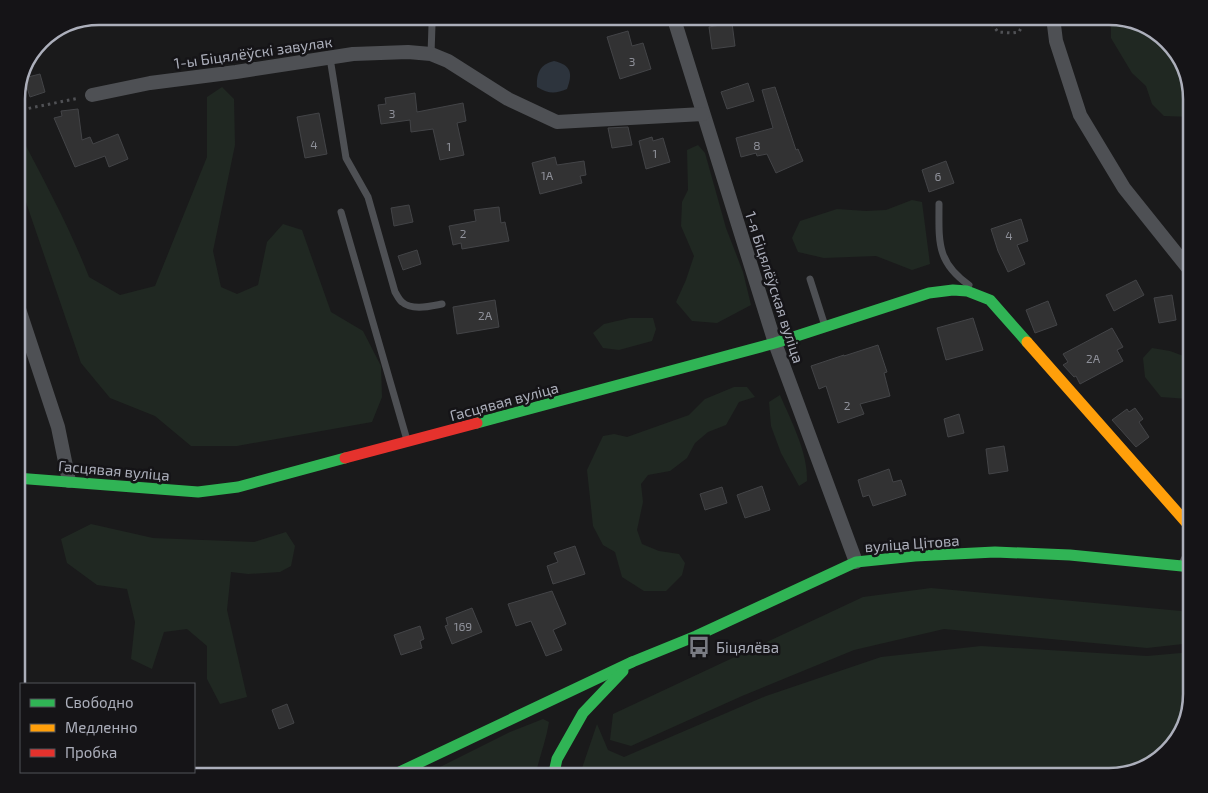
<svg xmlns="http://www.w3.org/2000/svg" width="1208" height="793" viewBox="0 0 1208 793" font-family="'Exo 2',sans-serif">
  <rect width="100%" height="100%" fill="#1a1a1b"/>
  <g fill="#202822">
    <polygon points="1111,17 1155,30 1183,62 1192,99 1192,117 1164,116 1152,104 1146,86 1132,73 1111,38"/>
    <path d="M222,87L234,99L235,145L213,251L221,287L237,294L258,285L267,242L283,224L302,230L331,312L363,331L381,366L382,397L372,422L237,446H191L155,416L110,398L81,363L16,173V142L25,144C48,188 71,231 89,277L120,295L155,286L207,157V97Z"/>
    <polygon points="698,145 705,153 726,228 743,272 751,305 717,323 692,321 676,302 686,280 694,256 681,226 682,202 688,190 687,150"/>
    <polygon points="912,200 922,202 930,264 912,270 876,256 824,258 798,252 792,238 800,221 837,209 866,211 886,210"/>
    <polygon points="630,318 653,318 656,329 652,341 619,350 603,348 593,333 604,324"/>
    <polygon points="1152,348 1170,351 1192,359 1192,398 1188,399 1161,397 1145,377 1143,358"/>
    <polygon points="734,387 747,387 755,397 739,402 726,425 708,432 695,443 687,458 670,471 648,475 641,484 643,502 637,530 642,544 659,551 679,554 685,563 682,575 666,591 644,591 622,577 615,552 603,545 593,526 587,470 603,436 614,434 627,437 689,415 705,399"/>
    <path d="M780,395C791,421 808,452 807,481L799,486L781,453L771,426L769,402Z"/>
    <polygon points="91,524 153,538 254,542 286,532 295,546 291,566 280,572 248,574 231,572 227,610 247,697 220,704 207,679 207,646 187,629 164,632 152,669 131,659 135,622 127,589 97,585 67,563 61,539"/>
    <polygon points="931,588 1192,612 1192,643 1147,648 944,629 854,650 742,696 631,746 610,740 613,714 863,597"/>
    <polygon points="981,646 1147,656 1192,652 1192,694 1178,740 1146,768 1109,777 579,777 597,724 608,750 624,757 766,696 881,657"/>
    <path d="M543,719L549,722C546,741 539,758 535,777H420L510,732Z"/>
    <polygon points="101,772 164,772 165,777 98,776"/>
  </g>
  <path fill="#2d343d" d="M554,61C571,65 573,73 567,89C555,94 549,94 537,87C536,74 540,64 554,61Z"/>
  <g fill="#323233" stroke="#434447">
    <polygon points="732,23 735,46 712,49 709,27"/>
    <polygon points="628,31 632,46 643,43 651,69 620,79 607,37"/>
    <polygon points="40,74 45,92 30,97 24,78"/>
    <polygon points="748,83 754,101 727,109 721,92"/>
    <polygon points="775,87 796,150 798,149 803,161 776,173 767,154 757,156 756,153 741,157 736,138 773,128 762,90"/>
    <polygon points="415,93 417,112 463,103 466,121 457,123 464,155 440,160 433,129 411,132 410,120 381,124 378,105 386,104 385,98"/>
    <polygon points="78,109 82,140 90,137 93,144 118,134 128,159 109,167 105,156 75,167 54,118 62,116 61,111"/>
    <polygon points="319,113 327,154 305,158 297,117"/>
    <polygon points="628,127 632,145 612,148 608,128"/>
    <polygon points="652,137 653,141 663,138 670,162 646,169 639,141"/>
    <polygon points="555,157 557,165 584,161 586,175 580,176 582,183 540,194 532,163"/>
    <polygon points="946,161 954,183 929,192 922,170"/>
    <polygon points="409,205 413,222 394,226 391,208"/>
    <polygon points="499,207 501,223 505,222 509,241 462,249 461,243 453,245 449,226 476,221 474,210"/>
    <polygon points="1021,219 1028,241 1017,245 1025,264 1008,272 998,251 991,229"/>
    <polygon points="417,250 421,264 403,270 398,256"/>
    <polygon points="1136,280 1144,295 1114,311 1106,295"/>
    <polygon points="1172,295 1176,320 1159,323 1154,298"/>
    <polygon points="495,300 499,327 457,334 453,307"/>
    <polygon points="1048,301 1057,325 1035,333 1026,310"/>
    <polygon points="973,318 983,350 946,360 937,328"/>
    <polygon points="1112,328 1123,347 1117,350 1123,361 1080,384 1076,376 1074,377 1063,365 1068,362 1063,354"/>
    <polygon points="878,345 887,372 884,373 890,396 860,404 864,414 838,423 826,386 819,389 811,366 844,355 844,356"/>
    <polygon points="1135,408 1143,419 1139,422 1149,437 1136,447 1112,420 1127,409 1129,412"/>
    <polygon points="959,414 964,433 948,437 944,419"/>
    <polygon points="1004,446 1008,471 989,474 986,449"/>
    <polygon points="889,469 893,482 901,480 906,495 873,506 869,495 863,497 858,480"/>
    <polygon points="762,486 770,510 745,518 737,495"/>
    <polygon points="722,487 727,503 705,510 700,494"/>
    <polygon points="575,546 585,574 553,584 547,566 558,562 554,553"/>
    <polygon points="552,591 566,624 553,630 562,650 546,656 531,621 516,626 508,604"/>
    <polygon points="472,608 482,632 452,644 445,626 448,625 446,618"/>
    <polygon points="420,626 424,639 420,641 422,648 401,655 394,635"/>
    <polygon points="287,704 294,723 279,729 272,710"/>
  </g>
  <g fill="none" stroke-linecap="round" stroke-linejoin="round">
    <g stroke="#505155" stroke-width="3" stroke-dasharray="2.5 4" stroke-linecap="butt">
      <polyline points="992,17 992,24 998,32 1012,33 1019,32 1023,24 1022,17"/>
      <polyline points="16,111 79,98"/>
    </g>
    <g stroke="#4e5054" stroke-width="7">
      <polyline points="431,54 432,25 431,20"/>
      <path d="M330,58L346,158L368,197L395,292C397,295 399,300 402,302C412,311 431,306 442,304"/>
      <path d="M939,204C939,241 936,262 969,285"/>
      <polyline points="341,212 407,440"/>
      <polyline points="810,279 825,326"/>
    </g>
    <g stroke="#4e5054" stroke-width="14">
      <polyline points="1053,17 1056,41 1080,115 1124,188 1192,273"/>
      <polyline points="674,19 775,343 856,562"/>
      <polyline points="92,95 150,83 236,72 353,54 408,52 431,54 448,61 508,99 557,122 703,114"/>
      <polyline points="16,300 58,427 69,481"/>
      <polyline points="1185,565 1192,552"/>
    </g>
    <g stroke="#30b455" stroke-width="11">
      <polyline points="477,423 775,343 929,293 953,290 967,291 990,300 1027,342"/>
      <polyline points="16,478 198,492 238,487 345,458"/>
      <polyline points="632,662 696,636 856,562 915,556 995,552 1070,555 1192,567"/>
      <polyline points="389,777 632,662"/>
      <polyline points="553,777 557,759 583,713 623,671"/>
    </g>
    <polyline stroke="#ff9f0a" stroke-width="11" points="1027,342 1192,529"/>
    <polyline stroke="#e5322d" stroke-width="11" points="345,458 477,423"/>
  </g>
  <defs>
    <g id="bus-bare" transform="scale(1.725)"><path d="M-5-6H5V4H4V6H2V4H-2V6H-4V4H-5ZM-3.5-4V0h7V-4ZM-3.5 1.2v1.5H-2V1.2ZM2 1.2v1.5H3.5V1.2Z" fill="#797b83" stroke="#151417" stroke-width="2.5" paint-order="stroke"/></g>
  </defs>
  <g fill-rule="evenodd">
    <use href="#bus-bare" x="699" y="647"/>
  </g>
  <g text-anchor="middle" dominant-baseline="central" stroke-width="5" stroke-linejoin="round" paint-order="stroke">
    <g font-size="12" fill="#8e9099">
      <text x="632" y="61">3</text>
      <text x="392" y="113">3</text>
      <text x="314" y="144">4</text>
      <text x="757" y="145">8</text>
      <text x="449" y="146">1</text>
      <text x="655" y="153">1</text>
      <text x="547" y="175">1А</text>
      <text x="938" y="176">6</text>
      <text x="463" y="233">2</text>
      <text x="1009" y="235">4</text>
      <text x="485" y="315">2А</text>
      <text x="1093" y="358">2А</text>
      <text x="847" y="405">2</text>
      <text x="463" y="626">169</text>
    </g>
    <g font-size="15" fill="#acafbb" stroke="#151417">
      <text transform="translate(253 52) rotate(-8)">1-ы Біцялёўскі завулак</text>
      <text transform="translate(775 287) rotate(72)">1-я Біцялёўская вуліца</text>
      <text transform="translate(504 401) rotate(-15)">Гасцявая вуліца</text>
      <text transform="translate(114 470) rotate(5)">Гасцявая вуліца</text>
      <text transform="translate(912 543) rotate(-4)">вуліца Цітова</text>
    </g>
    <g font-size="15" fill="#acafbb" stroke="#151417" text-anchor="start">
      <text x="716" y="647">Біцялёва</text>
    </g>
  </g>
  <path d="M0 0H1208V793H0ZM99 25H1109A74 74 0 0 1 1183 99V694A74 74 0 0 1 1109 768H99A74 74 0 0 1 25 694V99A74 74 0 0 1 99 25Z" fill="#151417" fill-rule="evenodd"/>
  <path fill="none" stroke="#acafbb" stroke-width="2.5" d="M99 25H1109A74 74 0 0 1 1183 99V694A74 74 0 0 1 1109 768H99A74 74 0 0 1 25 694V99A74 74 0 0 1 99 25Z"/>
  <rect x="20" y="683" width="175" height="90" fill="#151417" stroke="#515259"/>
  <rect x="30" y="699" width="25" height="8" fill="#30b455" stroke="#515259"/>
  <text x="65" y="708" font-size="15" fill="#acafbb">Свободно</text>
  <rect x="30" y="724" width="25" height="8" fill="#ff9f0a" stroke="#515259"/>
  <text x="65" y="733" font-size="15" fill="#acafbb">Медленно</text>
  <rect x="30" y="749" width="25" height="8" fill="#e5322d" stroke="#515259"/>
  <text x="65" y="758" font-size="15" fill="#acafbb">Пробка</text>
</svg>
